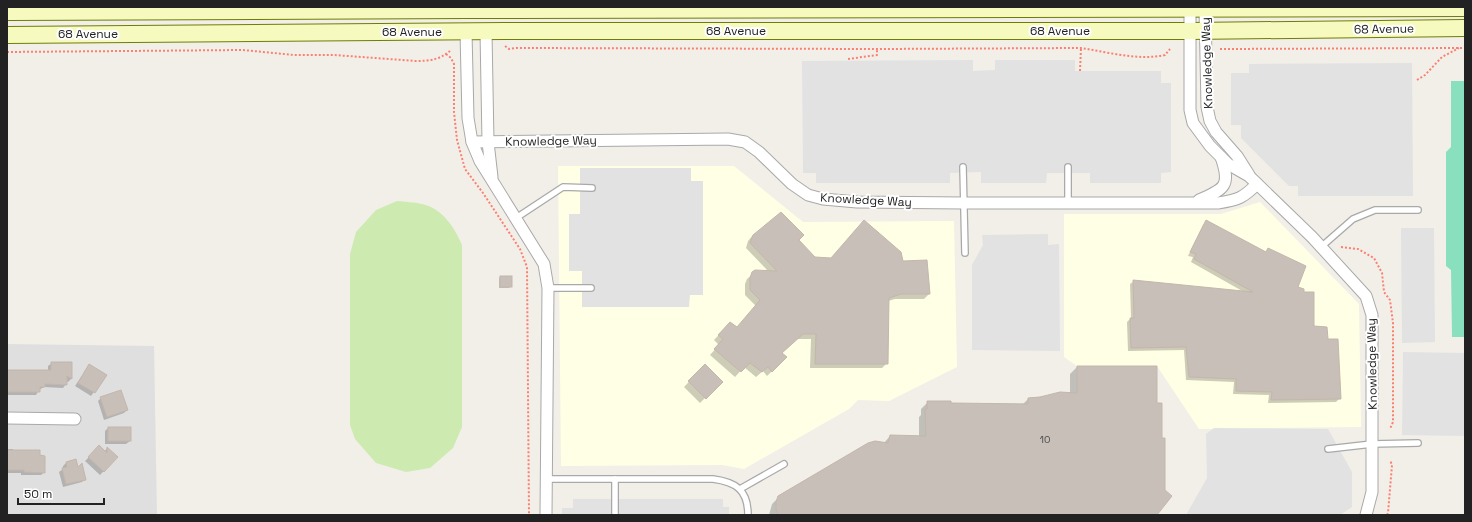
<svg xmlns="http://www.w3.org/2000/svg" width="1472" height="522" viewBox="0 0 1472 522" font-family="'Space Grotesk',sans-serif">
  <rect width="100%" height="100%" fill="#f2efe9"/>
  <polygon fill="#e0dfdf" points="7,344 154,346 157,515 7,515"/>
  <g fill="#ffffe5">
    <polygon points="558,166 734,166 803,222 954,221 957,367 889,401 858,400 849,409 744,469 722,465 561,466"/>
    <polygon points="1260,202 1359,304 1361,427 1199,429 1157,366 1077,366 1064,357 1064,214 1221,214"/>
  </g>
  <path fill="#cdebb0" d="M397,201C405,202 414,202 422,204C442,208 455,228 462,245V427L453,448L430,468L406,472L376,463L355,439L350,425V254L356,232L376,210Z"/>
  <polygon fill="#88e0be" points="1451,81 1465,81 1465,337 1452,337 1451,270 1446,266 1446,152 1451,147"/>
  <g fill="#e2e2e2">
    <polygon points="973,60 973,71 995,70 995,60 1075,60 1075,71 1161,71 1161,83 1171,83 1171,172 1161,173 1161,183 1090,183 1090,173 1047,173 1046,183 981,183 981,172 950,173 950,183 816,183 816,173 803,173 802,61"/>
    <polygon points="1412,63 1413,196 1298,196 1298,186 1289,186 1241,138 1241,125 1231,125 1231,73 1249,73 1249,64"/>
    <polygon points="580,168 691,168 691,181 703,181 703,295 690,295 689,307 582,307 582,271 569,271 569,214 580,214"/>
    <polygon points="1401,228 1434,228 1435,342 1402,343"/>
    <polygon points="1048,234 1048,245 1059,244 1060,351 972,350 972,265 983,245 982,235"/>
    <polygon points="1403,352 1465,353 1465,436 1402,435"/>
    <polygon points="1214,428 1328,429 1352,472 1352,507 1340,515 1186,515 1207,478 1206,434"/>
    <polygon points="573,499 723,499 723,507 729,507 729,515 562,515 562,508 573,508"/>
  </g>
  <g fill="#0003">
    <polygon points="1206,222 1265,253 1268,250 1296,287 1314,327 1327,340 1340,398 1336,402 1268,403 1269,395 1233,394 1234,382 1186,380 1184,350 1128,351 1127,322 1131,318 1130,284 1134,281 1244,292 1191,262 1193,257 1188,256 1203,225"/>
    <polygon points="753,235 797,240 814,258 902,262 929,294 924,299 895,299 888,301 887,363 882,368 810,368 811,339 797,339 781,353 786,358 767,376 763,371 756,377 744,367 735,377 710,355 719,345 714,340 730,323 737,328 756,306 745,295 745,284 747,279 756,271 768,271 746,248 748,241"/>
    <polygon points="500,277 511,286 509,288 499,288 499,278"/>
    <polygon points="52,363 71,363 71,379 68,382 66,381 66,384 63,388 44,387 39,390 36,395 7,395 7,371 48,371 48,366"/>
    <polygon points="89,365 106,375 91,396 75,386"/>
    <polygon points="705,365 721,382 700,403 684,387"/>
    <polygon points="1077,367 1156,515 769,515 772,504 779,497 884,443 890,436 919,437 919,417 921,415 921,409 928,402 950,404 1022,405 1029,398 1070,394 1070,374"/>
    <polygon points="101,398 127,410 124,413 104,420 98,401"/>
    <polygon points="108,428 130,441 126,444 105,444 105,431"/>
    <polygon points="99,447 104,452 107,448 117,457 100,475 85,461"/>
    <polygon points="7,449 13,449 13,451 39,456 44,472 41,475 21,475 21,473 7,473"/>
    <polygon points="76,460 78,469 85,479 82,482 63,487 59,472 63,469 63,466 66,463"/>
  </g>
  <g fill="#c7bfb8" stroke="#c4b6ab">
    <polygon points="781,212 804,235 799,240 815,257 831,258 864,220 901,252 903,261 927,260 930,294 901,294 889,298 888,364 815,364 816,334 803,334 782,353 787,357 772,372 768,367 762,372 750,363 741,372 714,349 723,339 718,335 730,322 737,327 760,300 750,290 750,278 752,272 755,270 777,271 750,243 753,235"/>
    <polygon points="1206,220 1266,252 1268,248 1306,266 1298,287 1304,289 1304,292 1314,292 1314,326 1327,327 1328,339 1338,339 1341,399 1271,400 1272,392 1236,391 1236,379 1189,377 1186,347 1131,348 1130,318 1134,318 1133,280 1253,292 1194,259 1196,254 1190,252"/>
    <rect x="500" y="276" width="12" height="11"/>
    <polygon points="51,362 72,362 72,379 67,376 67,385 45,384 45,387 40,387 40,392 7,392 7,370 51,370"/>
    <polygon points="89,364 107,375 95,393 78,383"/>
    <polygon points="705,364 723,382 706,399 688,381"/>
    <polygon points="1077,366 1157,366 1157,403 1162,403 1162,438 1165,438 1165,490 1172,496 1157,515 779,515 776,510 776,502 778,496 868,443 875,441 888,443 890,435 926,436 925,409 927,409 927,401 951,401 951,403 1028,404 1028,398 1040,397 1060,392 1077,393"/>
    <polygon points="121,390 128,410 107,417 100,397"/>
    <rect x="108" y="427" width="23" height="14"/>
    <polygon points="99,445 107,453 107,447 118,457 104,472 88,457"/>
    <polygon points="7,450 40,450 40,455 45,456 45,473 24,472 24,470 7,470"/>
    <polygon points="76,459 78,467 82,463 86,480 66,484 62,468 67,467 66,462"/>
  </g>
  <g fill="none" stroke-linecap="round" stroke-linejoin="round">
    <g stroke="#a9a9a9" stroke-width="8">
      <g id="service">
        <polyline points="963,167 965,253"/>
        <polyline points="1068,203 1068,167"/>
        <polyline points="516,218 563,187 592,188"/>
        <polyline points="1321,247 1353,219 1375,210 1418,210"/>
        <polyline points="548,288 591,288"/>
        <polyline points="1328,449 1372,444 1418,443"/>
        <path d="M546,479H713C736,482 748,490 748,515"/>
        <polyline points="615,479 615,514"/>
        <polyline points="740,489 784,464"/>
      </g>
    </g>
    <g stroke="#a9a9a9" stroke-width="13">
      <g id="minor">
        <polyline points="1190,9 1190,110 1193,123 1210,146 1228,164 1249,176 1312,237 1366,296 1372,315 1372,492 1366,515"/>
        <polyline points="1205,9 1207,107 1210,121 1216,132 1237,156 1249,175"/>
        <polyline points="466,32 468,118 472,142 480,161 544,264 548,288 546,515"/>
        <polyline points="486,32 488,142 492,177"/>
        <path d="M472,142L728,139L745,142L759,152L792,184L808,195L823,199L857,202L964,203H1218C1238,200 1243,198 1257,184"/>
        <path d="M1199,200C1225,189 1231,186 1221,157"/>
        <polyline points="7,418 75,419"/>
      </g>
    </g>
    <g stroke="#707d05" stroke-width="18">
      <g id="secondary">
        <polyline points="7,12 467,10 1465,8"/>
        <polyline points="7,35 504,31 1190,31 1465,28"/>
      </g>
    </g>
    <g stroke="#fa8072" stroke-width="2" stroke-dasharray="2 2" stroke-linecap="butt">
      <path d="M505,46L509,49L516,48L877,49L1081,48C1108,52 1138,61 1165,55L1170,49"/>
      <polyline points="1220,49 1465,48"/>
      <path d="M7,52L243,50L294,55H334L416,61C429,61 439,60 450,51"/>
      <polyline points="446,54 451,58 454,64 454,112 457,140 465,169 483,193 520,249 527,267 529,515"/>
      <polyline points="848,59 877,55 877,49"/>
      <polyline points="1080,71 1081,48"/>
      <polyline points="1417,80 1425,75 1442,57 1459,48"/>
      <polyline points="1341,247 1358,249 1374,258 1382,273 1384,292 1390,300 1393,323 1393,422 1390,429"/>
      <polyline points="1387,515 1388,513 1392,465 1390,460"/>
    </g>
    <use href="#service" stroke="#fff" stroke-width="5.5"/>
    <use href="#minor" stroke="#fff" stroke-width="11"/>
    <use href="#secondary" stroke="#f7fabf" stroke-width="16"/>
  </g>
  <g text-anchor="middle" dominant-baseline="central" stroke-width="4" stroke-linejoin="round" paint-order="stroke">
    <g font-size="10" fill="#4b4948">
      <text x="1045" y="439">10</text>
    </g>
    <g font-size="12" fill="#222" stroke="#fff">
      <text transform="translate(1384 29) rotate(-1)">68 Avenue</text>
      <text x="736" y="31">68 Avenue</text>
      <text x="1060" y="31">68 Avenue</text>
      <text x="412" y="32">68 Avenue</text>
      <text x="88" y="34">68 Avenue</text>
      <text transform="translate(1207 63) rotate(-92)">Knowledge Way</text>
      <text transform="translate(551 141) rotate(-1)">Knowledge Way</text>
      <text transform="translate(866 200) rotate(3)">Knowledge Way</text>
      <text transform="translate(1372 364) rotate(-91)">Knowledge Way</text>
    </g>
  </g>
  <rect width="1472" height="522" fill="none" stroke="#222222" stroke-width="16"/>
  <path d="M18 498v6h86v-6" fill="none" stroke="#222222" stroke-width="2"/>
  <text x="24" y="498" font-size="12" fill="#222222" stroke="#ffffff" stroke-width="3" paint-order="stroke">50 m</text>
</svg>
